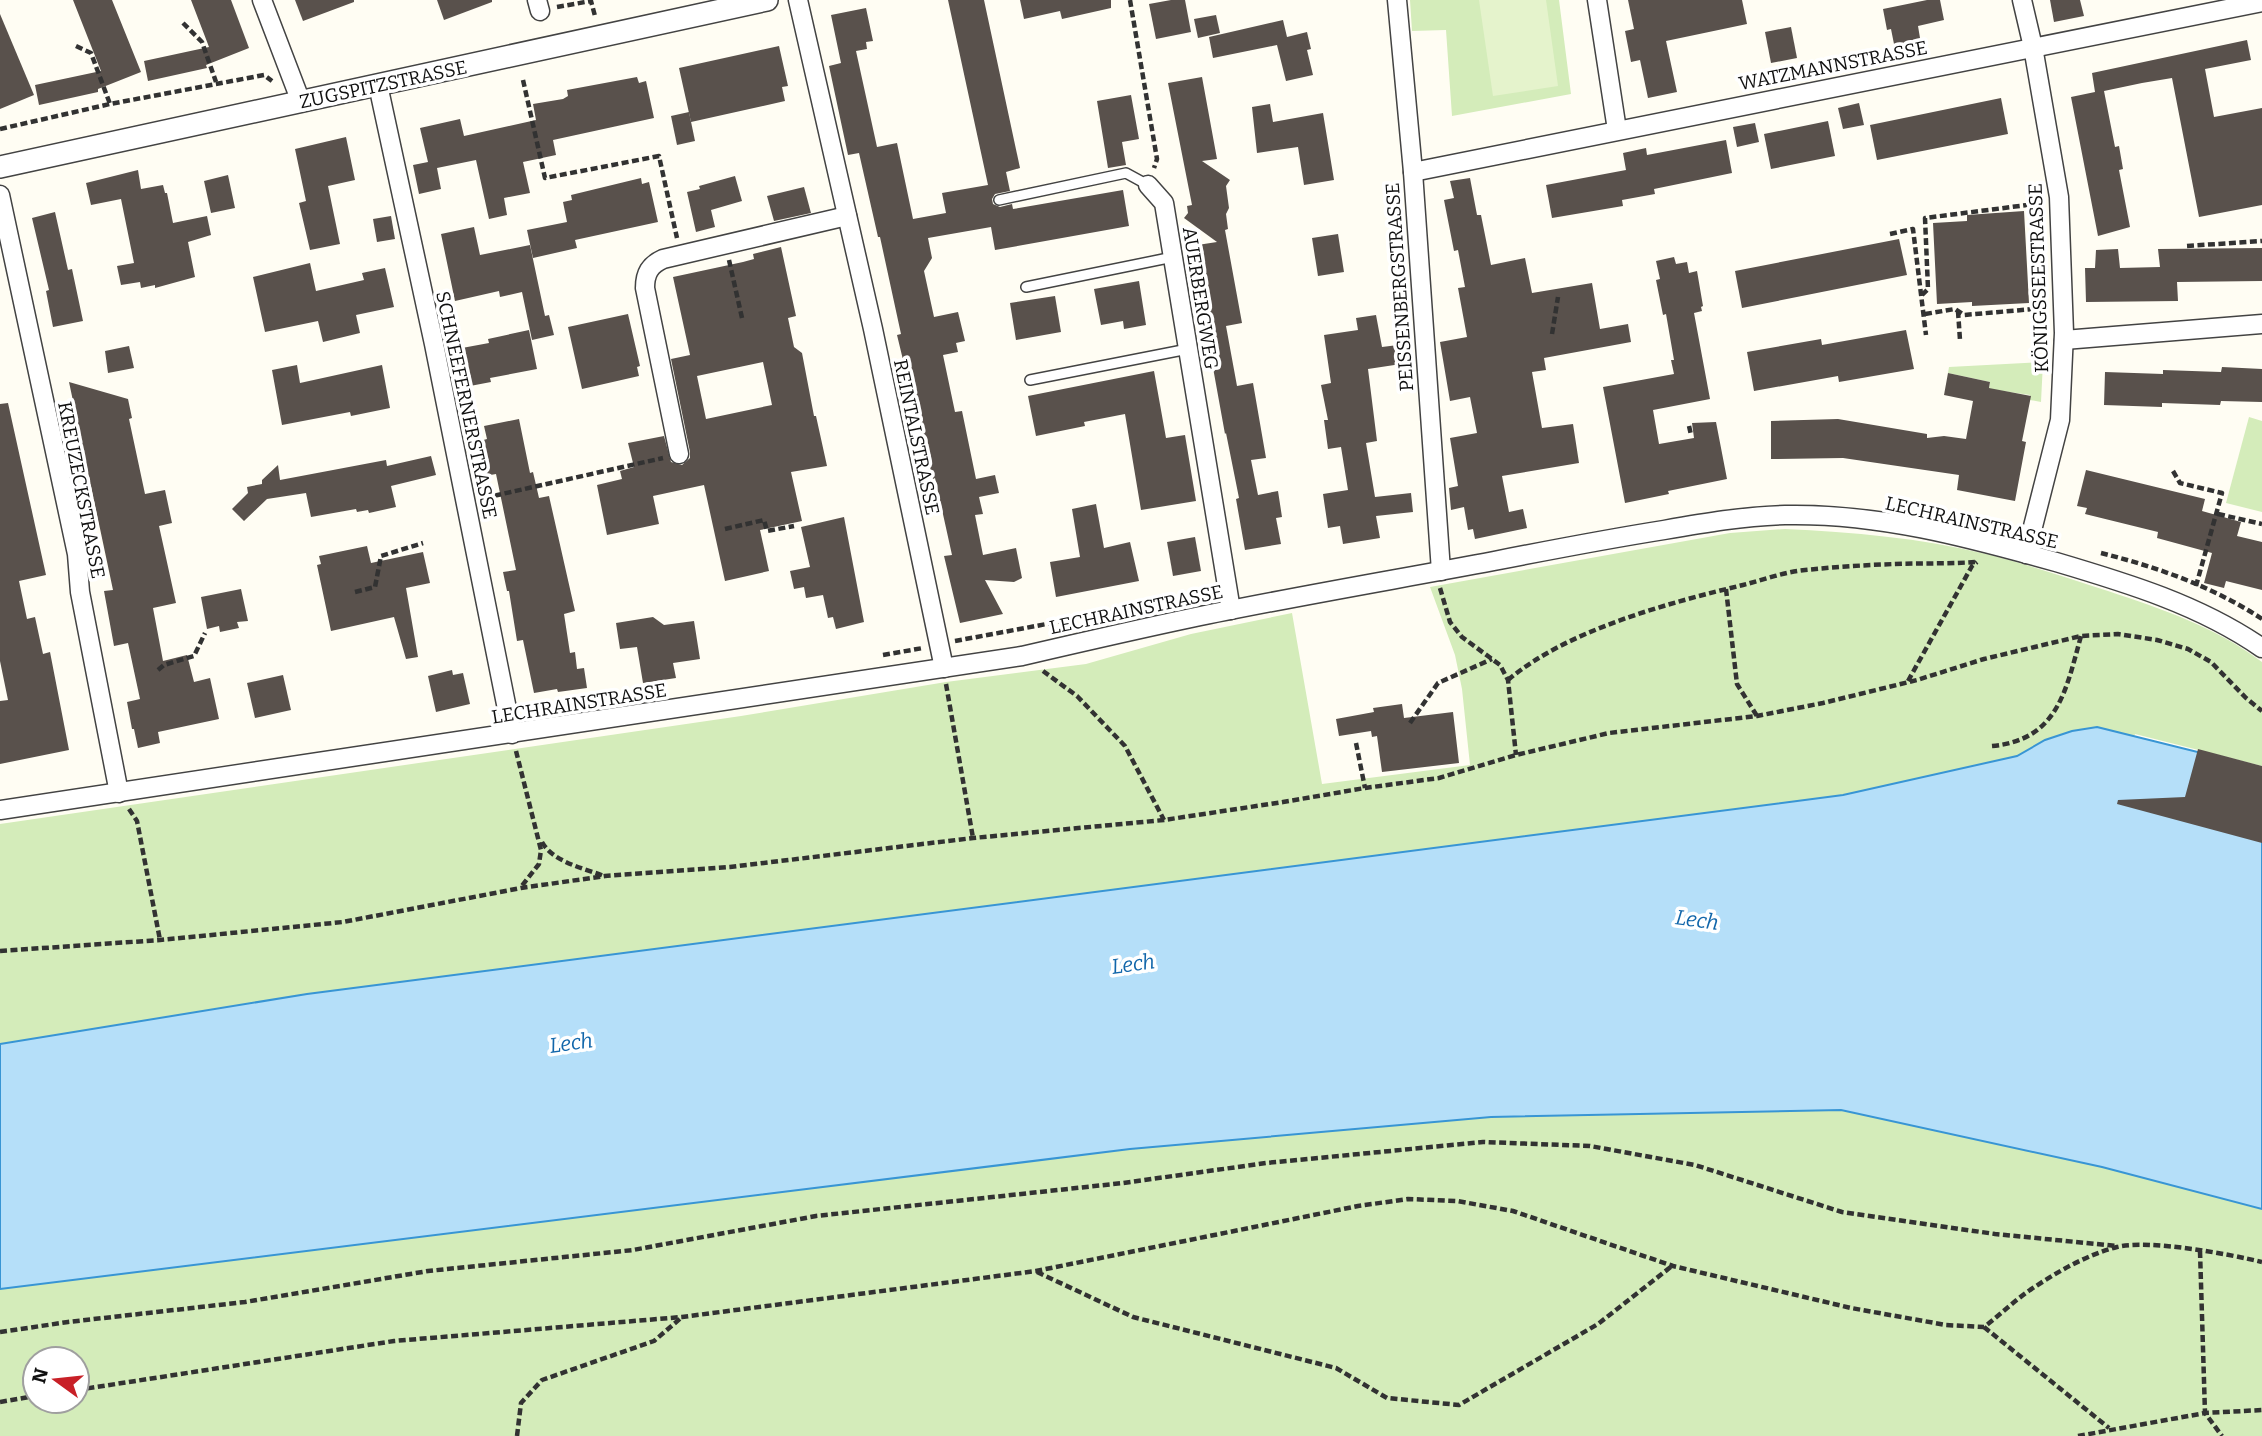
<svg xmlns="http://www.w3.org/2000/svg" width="2262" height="1436" font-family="Bitter,serif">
  <rect width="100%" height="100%" fill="#fffdf3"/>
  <g fill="#d4ecba" fill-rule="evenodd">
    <path d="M1410,0H1559L1571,94L1452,116L1446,30L1412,31Z"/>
    <path d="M2043,362L2041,402L2030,400V395L1989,389L1990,382L1948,373L1949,367Z"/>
    <path d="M2249,417L2262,421V512L2226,503Z"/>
    <path d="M1785,529C1853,532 1920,538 1986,554C2027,564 2068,578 2108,591C2162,609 2216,627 2262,662V766L2135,734L2134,737L2097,727L2072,731L2045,740L2017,756L1843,795L307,994L0,1044V824L741,716L946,682L1086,664L1191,634L1292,613L1322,784L1470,765L1462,689L1455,655L1430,587L1730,533Z"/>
    <path d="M1553,1085L1841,1110L2102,1167L2262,1209V1436H0V1285ZM35,1359H77V1401H35Z"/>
  </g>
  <path fill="#e5f3cc" d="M1479,0H1546L1558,86L1493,96Z"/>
  <path fill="#b5dff9" stroke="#3895d4" stroke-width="2" d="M2097,727L2262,768V1209L2102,1167L1841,1110L1491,1117L1130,1149L0,1289V1044L307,994L1843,795L2017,756L2045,740L2072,731Z"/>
  <g fill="#59514c" fill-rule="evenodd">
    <path d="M73,0H112L141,72L98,89V92L39,105L35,85L101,71Z"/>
    <path d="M191,0H231L249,48L206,65L207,68L148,81L144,61L209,47Z"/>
    <path d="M295,0H354V2L303,21Z"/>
    <path d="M437,0H492V2L444,20Z"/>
    <path d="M948,0H984L1020,168L1006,172L1010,191L995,194L992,199L993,204L1000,207L1012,204L1013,209L1123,190L1129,226L995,250L991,227L928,238L932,258L924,271L934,317L958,312L965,341L956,343L958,352L943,355L955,412L962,411L976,479L995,475L999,493L979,497L983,514L975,515L983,555L1016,548L1022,578L1014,582L985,580L1003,614L960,623L944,556L952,555L935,478L933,479L930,467L928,468L904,364L897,335L901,334L880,237H878L859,153L848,155L829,66L841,63L831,15L866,8L873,41L866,42L867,49L856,51L877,147L897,143L913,219L946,213L942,193L988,185Z"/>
    <path d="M1020,0H1111V8L1062,19L1060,11L1024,19Z"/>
    <path d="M1171,0H1185L1191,32L1156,39L1149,4Z"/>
    <path d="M1628,0H1742L1747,24L1666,41L1677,92L1648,98L1640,60L1631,62L1625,31L1634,29Z"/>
    <path d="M1927,0H1940L1944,20L1918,26L1921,44L1895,49L1891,29L1887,30L1883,9Z"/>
    <path d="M2050,0H2080L2084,16L2054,22Z"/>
    <path d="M0,14L34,95L0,109Z"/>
    <path d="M1216,15L1220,33L1198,38L1194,19Z"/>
    <path d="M1283,20L1287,37L1307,32L1311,49L1307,50L1313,75L1286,81L1277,45L1213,58L1209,37Z"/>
    <path d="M1791,27L1797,58L1771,63L1765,32Z"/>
    <path d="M2247,40L2251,60L2205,69L2214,117L2262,108V205L2199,217L2172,78L2142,83L2104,91L2115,147L2119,146L2123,169L2119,170L2130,227L2098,236L2071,97L2095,92L2092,73Z"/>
    <path d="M779,46L788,86L782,87L785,101L691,122L679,68Z"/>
    <path d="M637,77L639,83L646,81L654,118L553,140L556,155L523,162L530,193L504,198L507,215L489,219L476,160L437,168L441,189L419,194L413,165L428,162L420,128L460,119L464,136L536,120L533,104L563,99L568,96L567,90Z"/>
    <path d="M1202,77L1217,159L1202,161L1230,180L1226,186L1229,208L1226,214L1228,229L1225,230L1242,323L1226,326L1237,386L1253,383L1266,458L1251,460L1258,495L1278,491L1282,517L1276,518L1281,544L1245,550L1236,499L1239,498L1226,433L1225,434L1191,246L1217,242L1184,218L1188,213L1187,206L1192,205L1168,83Z"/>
    <path d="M1131,95L1139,139L1122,142L1126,165L1108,168L1097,101Z"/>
    <path d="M2001,98L2008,134L1877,160L1870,125Z"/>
    <path d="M1859,103L1864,125L1843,129L1838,108Z"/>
    <path d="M1270,104L1273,122L1323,113L1334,180L1304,185L1298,147L1257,153L1252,107Z"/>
    <path d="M689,112L695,141L677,145L671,116Z"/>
    <path d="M1828,121L1835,156L1771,169L1764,134Z"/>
    <path d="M1755,123L1759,142L1737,147L1733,127Z"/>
    <path d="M346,137L355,180L328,186L340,244L310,250L299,203L306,201L295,149Z"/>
    <path d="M1726,140L1732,173L1654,189L1655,194L1622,200L1623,206L1552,218L1546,185L1626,170L1623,153L1646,148L1647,155Z"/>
    <path d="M138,170L141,189L163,185L165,193H167L173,223L207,216L211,235L188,242L195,277L155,288V285L141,288L140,282L121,285L117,266L134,263L121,199L91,205L86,183Z"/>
    <path d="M228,175L235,208L211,213L204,181Z"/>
    <path d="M735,176L742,201L711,210L715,227L696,232L687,192L700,189L699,186Z"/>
    <path d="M641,178L642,184L649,182L658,222L575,240L577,248L533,258L527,230L567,222L563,202L572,200L571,195Z"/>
    <path d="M1470,178L1477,215H1481L1491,265L1525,258L1532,293L1592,283L1600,329L1628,324L1631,342L1544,358L1546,370L1532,372L1542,428L1573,424L1579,463L1502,476L1509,512L1523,509L1527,528L1475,539L1473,529L1468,530L1464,507L1451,510L1449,488L1458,486L1450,438L1477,433L1470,397L1450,401L1440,342L1467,337L1458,288L1465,287L1458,250L1454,251L1444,200L1454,198L1450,181Z"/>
    <path d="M804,187L811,213L774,221L767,196Z"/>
    <path d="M2024,211L2029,303L1972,306V302L1937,304L1933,223L1967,221V215Z"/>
    <path d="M55,212L68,270L72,269L83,321L53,327L46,291L49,290L32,218Z"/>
    <path d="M391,216L395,239L377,242L373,219Z"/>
    <path d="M474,227L480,255L530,245L545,316L549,315L554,335L532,340L522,292L500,297L499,291L455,301L441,234Z"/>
    <path d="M1338,234L1344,272L1318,276L1312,238Z"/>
    <path d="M1899,239L1907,275L1742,308L1735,271Z"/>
    <path d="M781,247L796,316L788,318L794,347L802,353L814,416H816L827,466L791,472L802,521L760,530L769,571L725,581L704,485L653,496L659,524L607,535L597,485L622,479L620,471L634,467L628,443L664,436L671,462L682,465L690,458V452L671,359L690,355L673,277L743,262L754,259L753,254ZM763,362L772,405L706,419L697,376Z"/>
    <path d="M2262,248V281L2177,282L2178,301L2086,302L2085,268H2095L2096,250L2118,249L2120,268L2160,267L2158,249Z"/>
    <path d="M1674,257L1676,264L1687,262L1689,273L1697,271L1703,306L1701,307L1702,311L1694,313L1710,399L1653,410L1659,444L1694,438L1692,423L1716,422L1727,479L1668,491L1669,494L1625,503L1603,387L1674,374L1671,360H1674L1666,314L1663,315L1656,280L1660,279L1656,261Z"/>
    <path d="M310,263L316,291L364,280L362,273L385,268L394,307L356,315L360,333L323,342L318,321L265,332L253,277Z"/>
    <path d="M1139,281L1146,325L1124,329L1123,321L1101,325L1094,289Z"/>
    <path d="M1055,296L1061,332L1016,340L1010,303Z"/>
    <path d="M628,314L640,366L637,367L639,376L582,389L568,327Z"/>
    <path d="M1376,315L1382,347L1398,345L1401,364L1368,369L1377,441L1366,443L1375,497L1411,493L1413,512L1376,516L1380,538L1343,544L1340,526L1328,528L1323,494L1348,490L1341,447L1328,449L1324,420H1328L1321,385L1331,383L1324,335L1358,330L1356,318Z"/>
    <path d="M529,330L537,369L490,378L491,382L470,386L462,348L489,343L488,339Z"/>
    <path d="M1906,330L1914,369L1839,382L1838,376L1754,391L1747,352L1821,339L1822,345Z"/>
    <path d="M129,346L134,368L108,373L105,351Z"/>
    <path d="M297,365L300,383L382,365L390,408L351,416L350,412L282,425L272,370Z"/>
    <path d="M2222,367L2262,369V402L2221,401L2220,405L2162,403V407L2104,405L2105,372L2163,374V370L2221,372Z"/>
    <path d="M1154,371L1166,438L1185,435L1196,501L1141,510L1125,414L1084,422L1085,426L1036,436L1028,396Z"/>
    <path d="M1948,373L1990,382L1989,388L2031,396L2022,441L2026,442L2015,501L1957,490L1959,475L1843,458L1771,459V421L1838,419L1927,434V438L1944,436L1966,439L1973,401L1944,395Z"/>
    <path d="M69,382L128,399L132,418L129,419L145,494L165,490L172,523L159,526L176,603L153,608L163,661L187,655L194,682L210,678L219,719L158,732L160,743L138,748L134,729H132L127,702L140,699L128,643L114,646L104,591L113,590Z"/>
    <path d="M8,403L46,575L19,581L27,619L35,617L43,654L50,652L69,750L0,764V701L8,700L0,661V404Z"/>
    <path d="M519,419L530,473L533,472L539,498L549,496L575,611L564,614L570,653L575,652L577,669L584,668L587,688L558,692L557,689L534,693L523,640L517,641L509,591H507L503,572L516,570L496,474L485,476L480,441L487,439L484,426Z"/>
    <path d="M431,456L436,475L391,486L396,507L369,513L368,510L357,512L356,509L311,517L306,493L267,499L244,521L232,509L248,493L247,487L262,484V480L278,465L280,480L386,460L387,466Z"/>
    <path d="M2086,470L2205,499L2202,511L2241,522L2237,536L2262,542V590L2226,581L2224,588L2204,583L2212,553L2157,538L2158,532L2085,514L2087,508L2077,506Z"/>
    <path d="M1096,504L1104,548L1130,542L1139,581L1056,597L1050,562L1080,557L1072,509Z"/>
    <path d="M844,517L864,622L836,629L833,617L828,618L823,595L806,598L804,587L794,589L790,571L810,567L801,527Z"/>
    <path d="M1195,537L1201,571L1173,576L1167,542Z"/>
    <path d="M367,546L371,563L423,552L430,583L406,588L418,657L406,659L394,617L331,631L317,565L321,564L319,556Z"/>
    <path d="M241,589L248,621L237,622L239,628L220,632L219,626L207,629L201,597Z"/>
    <path d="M653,617L664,625L694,621L700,659L673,663L676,678L643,683L637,647L620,649L616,623Z"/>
    <path d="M452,670L453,675L463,673L470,704L436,712L428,676Z"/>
    <path d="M283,675L291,710L255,718L247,683Z"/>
    <path d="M1402,704L1404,718L1453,712L1459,763L1382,772L1377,736L1372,737L1371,731L1339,736L1336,719L1374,712L1373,708Z"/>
    <path d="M2198,749L2262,766V843L2117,804L2118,800L2185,797Z"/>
  </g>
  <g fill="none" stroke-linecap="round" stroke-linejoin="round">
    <defs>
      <g id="service">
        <path d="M999,200L1126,173L1148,185"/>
        <path d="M1026,287L1173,257"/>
        <path d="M1030,380L1188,349"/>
      </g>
      <g id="minor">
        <path d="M262,0L301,102"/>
        <path d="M537,0L540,11"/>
        <path d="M798,0L873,329L944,668"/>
        <path d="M1397,0L1413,172L1441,571"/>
        <path d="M1597,0L1617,130"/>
        <path d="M2022,0L2033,47L2059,197L2064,333L2060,420L2026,554"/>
        <path d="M378,85L434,344L512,734"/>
        <path d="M1413,172L2262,2"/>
        <path d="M1148,185L1164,203L1231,610"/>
        <path d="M0,195L77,554L80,592L119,793"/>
        <path d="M2064,340L2262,324"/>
        <path d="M679,454L645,288C645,273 650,265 663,259L847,216"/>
        <path d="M0,810L1022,656C1078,643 1134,630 1191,618C1291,597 1393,580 1494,561C1550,550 1607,539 1664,530C1704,523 1744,516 1785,515C1878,513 1967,537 2056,562C2127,583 2200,605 2262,648"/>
      </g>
      <path id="tertiary" d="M0,167L767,0"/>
    </defs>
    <use href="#service" stroke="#434343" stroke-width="12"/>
    <use href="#minor" stroke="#434343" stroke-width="21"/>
    <use href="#tertiary" stroke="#434343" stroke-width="24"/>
    <g stroke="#323232" stroke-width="4.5" stroke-dasharray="7 3.5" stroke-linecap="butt">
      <path d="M1130,0L1157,159L1154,168"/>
      <path d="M557,7L591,1L595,16"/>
      <path d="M183,23L202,42L216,82"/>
      <path d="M76,46L91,53L110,104"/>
      <path d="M523,80L545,178L659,156L677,238"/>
      <path d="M0,129L110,104L264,75L272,81"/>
      <path d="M1890,234L1913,229L1926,335"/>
      <path d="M2187,246L2262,241"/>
      <path d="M729,260L742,318"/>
      <path d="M1922,295L1928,289L1925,218L2043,203"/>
      <path d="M1958,311L1960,340"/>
      <path d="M1925,314L1955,309L1964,315L2045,308"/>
      <path d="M1552,334L1558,297"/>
      <path d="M1689,426L1691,435"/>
      <path d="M2173,471L2180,483L2222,493L2196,586"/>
      <path d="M484,498L663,458"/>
      <path d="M2218,514L2262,524"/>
      <path d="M725,529L764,520L767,531L794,526"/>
      <path d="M2101,553C2157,567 2214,587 2262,619"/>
      <path d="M1440,588L1450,622L1462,637L1500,665L1508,680L1516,755"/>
      <path d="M1726,589L1737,684L1757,716"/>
      <path d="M355,592L375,587L381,556L423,543"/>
      <path d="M955,641L1133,608"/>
      <path d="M883,655L923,648"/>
      <path d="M158,670L164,665L194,656L205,633"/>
      <path d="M1043,671L1077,696L1125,746L1164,820"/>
      <path d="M1508,680C1567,630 1668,603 1743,585C1763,580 1784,572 1805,570C1835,567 1865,565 1895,564C1922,563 1948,564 1975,562"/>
      <path d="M1908,681L1972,566L1977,562"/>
      <path d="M946,684L973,838"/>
      <path d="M1410,723L1438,683L1492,659"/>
      <path d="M1356,743L1365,788"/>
      <path d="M1992,746C2058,740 2066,690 2081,636"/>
      <path d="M516,751L541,850L539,864L521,887"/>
      <path d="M129,809L137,821L160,940"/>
      <path d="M542,842C553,862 583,868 604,876"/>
      <path d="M0,951L160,940L343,922L521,888L605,876L730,867L973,838L1164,820L1283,802L1365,788L1439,778L1516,755L1609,733L1757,716L1823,703L1917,680L1984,659L2081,636L2118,634L2157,640L2188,649L2211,662L2246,698L2262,711"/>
      <path d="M2200,1251L2205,1413L2222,1436"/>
      <path d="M1037,1272L1133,1317L1336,1368L1387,1398L1459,1405L1598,1324L1672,1266"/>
      <path d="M1984,1327L2109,1428"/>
      <path d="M0,1332L68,1322L245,1302L428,1271L633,1250L816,1216L1123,1183L1266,1163L1483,1142L1590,1146L1695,1165L1842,1212L1995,1234L2117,1246"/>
      <path d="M77,1390L394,1341L682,1317L1036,1271L1358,1206L1408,1199L1457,1201L1513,1211L1673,1266L1851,1308L1946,1325L1984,1327C2000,1315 2014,1301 2030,1290C2057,1272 2086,1255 2117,1247C2148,1239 2229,1254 2262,1262"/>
      <path d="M0,1402L35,1396"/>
      <path d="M517,1436L521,1403L542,1380L654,1341L682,1317"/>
      <path d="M2078,1436L2205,1413L2262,1410"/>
    </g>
    <use href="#service" stroke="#fff" stroke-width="9"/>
    <use href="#minor" stroke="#fff" stroke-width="18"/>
    <use href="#tertiary" stroke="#fff" stroke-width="21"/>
  </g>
  <g text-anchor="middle" stroke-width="7" stroke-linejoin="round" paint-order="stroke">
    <g font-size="19" fill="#101010" stroke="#fff">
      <text transform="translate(1833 65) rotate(-11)" y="7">WATZMANNSTRASSE</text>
      <text transform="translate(383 84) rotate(-12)" y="7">ZUGSPITZSTRASSE</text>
      <text transform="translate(2038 278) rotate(-92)" y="7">KÖNIGSSEESTRASSE</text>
      <text transform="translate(1399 287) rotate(-94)" y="7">PEISSENBERGSTRASSE</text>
      <text transform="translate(1201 298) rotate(81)" y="7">AUERBERGWEG</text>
      <text transform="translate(467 405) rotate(78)" y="7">SCHNEEFERNERSTRASSE</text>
      <text transform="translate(917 437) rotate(78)" y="7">REINTALSTRASSE</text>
      <text transform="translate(82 490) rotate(79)" y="7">KREUZECKSTRASSE</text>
      <text transform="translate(1972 522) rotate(13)" y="7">LECHRAINSTRASSE</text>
      <text transform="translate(1136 609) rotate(-12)" y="7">LECHRAINSTRASSE</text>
      <text transform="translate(579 703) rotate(-9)" y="7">LECHRAINSTRASSE</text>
    </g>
    <g font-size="21" font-style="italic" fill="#16a" stroke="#fff">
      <text transform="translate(1697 920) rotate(8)" y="7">Lech</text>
      <text transform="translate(1133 964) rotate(-8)" y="7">Lech</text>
      <text transform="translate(571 1043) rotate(-8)" y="7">Lech</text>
    </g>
  </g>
  <g transform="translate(56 1380) rotate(285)"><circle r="33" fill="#ffffff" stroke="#9f9f9f" stroke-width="2"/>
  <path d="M0-5L12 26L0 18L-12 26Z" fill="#c82027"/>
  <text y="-10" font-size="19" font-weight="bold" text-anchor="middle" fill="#101010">N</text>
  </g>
</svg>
